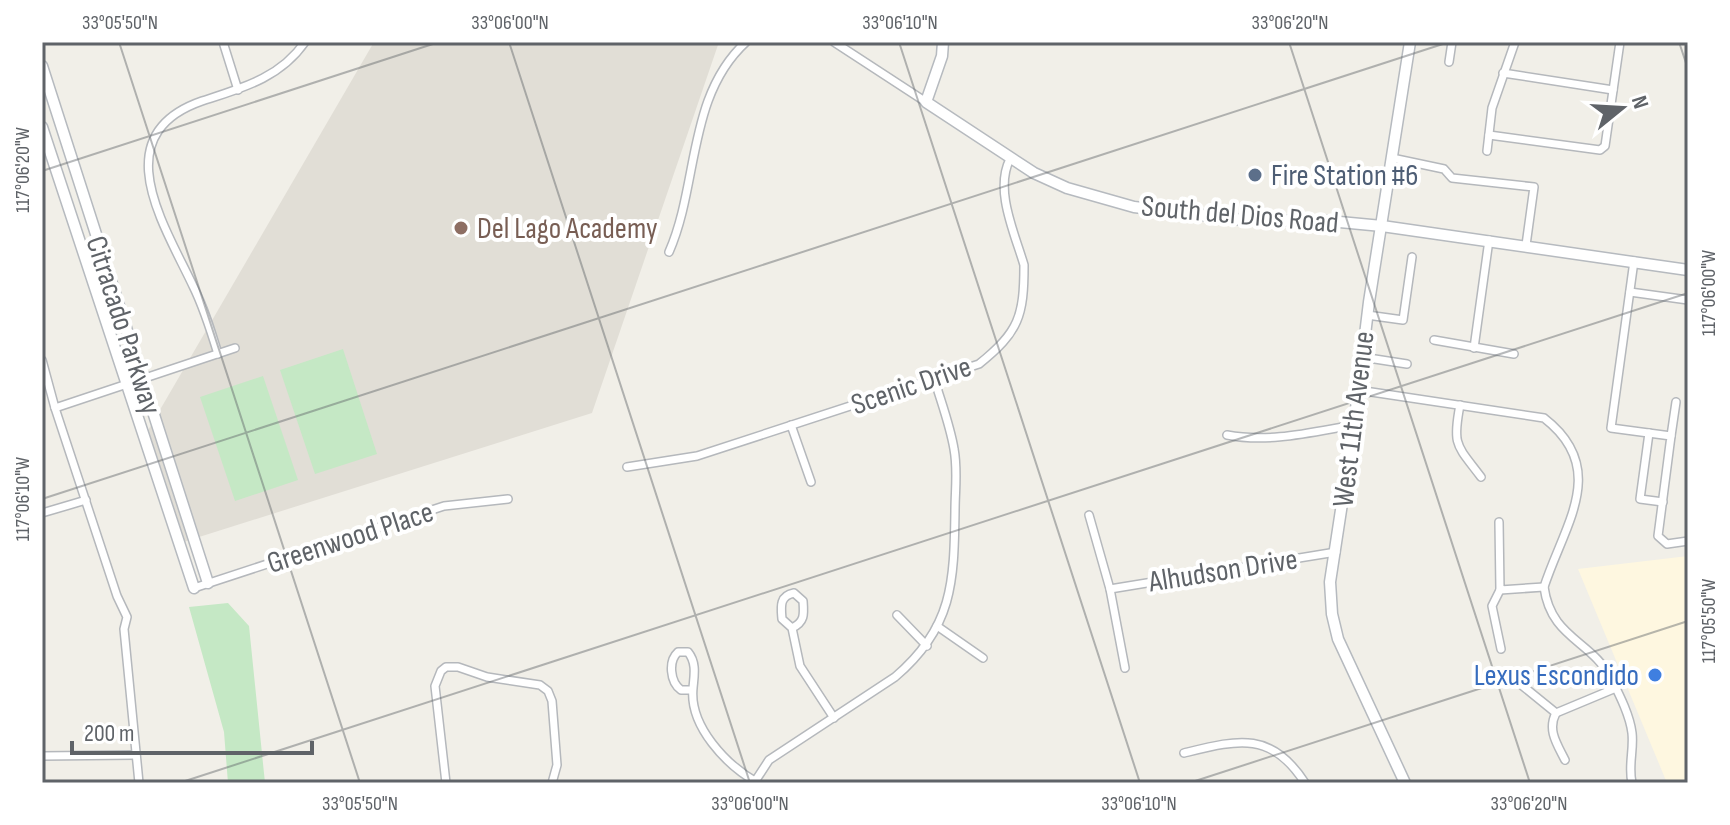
<svg xmlns="http://www.w3.org/2000/svg" width="1730" height="825" font-family="'Sofia Sans Condensed',sans-serif">
  <rect width="100%" height="100%" fill="#f1efe8"/>
  <path fill="#fef7e0" d="M1688,556V783H1667L1578,569Z"/>
  <path fill="#e1ded6" d="M374,42H719L592,413L177,544L143,439Z"/>
  <g fill="#c5e8c5">
    <path d="M343,349L377,454L315,474L280,370Z"/>
    <path d="M263,376L298,480L235,501L200,397Z"/>
    <path d="M228,603L249,626L265,783H228L224,732L189,607Z"/>
  </g>
  <g fill="none" stroke-linecap="round" stroke-linejoin="round">
    <defs>
      <g id="street">
        <path d="M223,42L238,90"/>
        <path d="M834,42L926,102"/>
        <path d="M1449,62L1452,42"/>
        <path d="M1503,73L1613,90"/>
        <path d="M1489,135L1600,150L1605,146L1620,42"/>
        <path d="M1487,151L1492,108L1515,42"/>
        <path d="M1392,158L1444,169L1452,178L1534,187L1526,245"/>
        <path d="M669,252C699,184 687,96 746,42"/>
        <path d="M1634,261L1611,428L1671,436L1658,536L1667,544L1688,541"/>
        <path d="M1630,292L1688,300"/>
        <path d="M1367,315L1403,320L1412,257"/>
        <path d="M1434,340L1514,354"/>
        <path d="M1474,348L1489,240"/>
        <path d="M218,354C211,331 204,308 193,286C165,226 104,135 202,101C242,88 280,78 305,42"/>
        <path d="M1362,357L1407,364"/>
        <path d="M42,360L55,408L117,596L127,617L124,629L139,783"/>
        <path d="M1358,390L1544,418C1610,469 1564,525 1544,587C1551,639 1592,640 1612,680C1620,696 1630,716 1632,733C1634,750 1628,766 1632,783"/>
        <path d="M1460,405C1452,446 1457,445 1481,477"/>
        <path d="M55,408L235,348"/>
        <path d="M791,425L811,482"/>
        <path d="M1649,433L1640,499L1663,502"/>
        <path d="M1227,435C1270,443 1312,432 1354,425"/>
        <path d="M1671,436L1676,402"/>
        <path d="M627,467L697,456L979,364C1019,332 1024,316 1024,265C1015,234 994,190 1010,159"/>
        <path d="M42,513L86,500"/>
        <path d="M1089,515L1110,589L1125,668"/>
        <path d="M1499,522L1500,590L1544,587"/>
        <path d="M194,588L444,506L508,499"/>
        <path d="M1110,589L1336,552"/>
        <path d="M1500,590L1492,606L1501,649"/>
        <path d="M897,615L927,646"/>
        <path d="M937,626L983,658"/>
        <path d="M792,628C805,622 804,614 803,601L794,593C779,596 781,607 782,619L792,628L800,666L834,718"/>
        <path d="M1519,683L1556,713L1616,688"/>
        <path d="M692,690H681C670,682 668,661 678,652H688C697,663 694,676 693,688C689,726 726,765 758,783"/>
        <path d="M1556,713C1547,730 1557,744 1565,760"/>
        <path d="M1184,753C1237,740 1271,730 1305,783"/>
        <path d="M42,756L136,755"/>
        <path d="M446,783L435,686L441,671L446,667H458L487,677L540,685L548,691L552,701L557,765L552,783"/>
        <path d="M754,783L769,760L895,677C953,628 954,582 955,511C955,490 958,470 954,449C950,425 941,402 934,378"/>
      </g>
      <g id="secondary">
        <path d="M943,42L942,56L926,102L1034,173L1067,188L1134,207L1243,220L1329,221L1382,226L1688,270"/>
        <path d="M42,66L208,583"/>
        <path d="M42,127L194,588"/>
        <path d="M1405,783L1338,639L1332,614L1330,582L1354,425L1369,302L1410,42"/>
      </g>
    </defs>
    <use href="#street" stroke="#b5b8bc" stroke-width="10"/>
    <use href="#secondary" stroke="#b6babf" stroke-width="13"/>
    <use href="#street" stroke="#fff" stroke-width="7"/>
    <use href="#secondary" stroke="#fff" stroke-width="10"/>
  </g>
  <path fill="none" stroke="#5f6368" stroke-width="2" stroke-opacity="0.45" d="M119,42L360,783M509,42L750,783M899,42L1140,783M1289,42L1530,783M1679,42L1688,69M42,171L439,42M42,499L1449,42M179,783L1688,293M1189,783L1688,621"/>
  <circle fill="#5c6f8a" stroke="#fff" stroke-width="3" cx="1255" cy="175" r="8"/>
  <circle fill="#8d6e63" stroke="#fff" stroke-width="3" cx="461" cy="228" r="8"/>
  <circle fill="#3f7fe0" stroke="#fff" stroke-width="3" cx="1655" cy="675" r="8"/>
  <g text-anchor="middle" stroke-width="8" stroke-linejoin="round" paint-order="stroke">
    <g font-size="30" fill="#4e5e75" stroke="#fff" text-anchor="start">
      <text x="1271" y="185">Fire Station #6</text>
    </g>
    <g font-size="30" fill="#5f6368" stroke="#fff">
      <text transform="translate(1240 214) rotate(5)" y="10">South del Dios Road</text>
      <text transform="translate(124 325) rotate(72)" y="10">Citracado Parkway</text>
      <text transform="translate(911 385) rotate(-19)" y="10">Scenic Drive</text>
      <text transform="translate(1353 419) rotate(-83)" y="10">West 11th Avenue</text>
      <text transform="translate(350 537) rotate(-18)" y="10">Greenwood Place</text>
      <text transform="translate(1223 570) rotate(-9)" y="10">Alhudson Drive</text>
    </g>
    <g font-size="30" fill="#785e54" stroke="#fff" text-anchor="start">
      <text x="477" y="238">Del Lago Academy</text>
    </g>
    <g font-size="30" fill="#366cbe" stroke="#fff" text-anchor="end">
      <text x="1639" y="685">Lexus Escondido</text>
    </g>
  </g>
  <rect width="1730" height="825" fill="none" stroke="#ffffff" stroke-width="88"/>
  <g transform="translate(1622 108) rotate(72)" stroke="#ffffff" stroke-width="6" paint-order="stroke">
  <path d="M0-6L14 30L0 20L-14 30Z" fill="#5f6368"/>
  <text y="-12" font-size="22" font-weight="bold" text-anchor="middle" fill="#5f6368">N</text>
  </g>
  <path d="M72 741v12h240v-12" fill="none" stroke="#5f6368" stroke-width="4"/>
  <text x="84" y="741" font-size="24" fill="#5f6368" stroke="#ffffff" stroke-width="6" paint-order="stroke">200 m</text>
  <rect x="44" y="44" width="1642" height="737" fill="none" stroke="#5f6368" stroke-width="3"/>
  <g font-size="20" text-anchor="middle" fill="#5f6368">
    <text x="120" y="29">33°05'50"N</text>
    <text x="510" y="29">33°06'00"N</text>
    <text x="900" y="29">33°06'10"N</text>
    <text x="1290" y="29">33°06'20"N</text>
    <text transform="translate(22 170) rotate(-90)" y="7">117°06'20"W</text>
    <text transform="translate(1708 293) rotate(-90)" y="7">117°06'00"W</text>
    <text transform="translate(22 499) rotate(-90)" y="7">117°06'10"W</text>
    <text transform="translate(1708 621) rotate(-90)" y="7">117°05'50"W</text>
    <text x="360" y="810">33°05'50"N</text>
    <text x="750" y="810">33°06'00"N</text>
    <text x="1139" y="810">33°06'10"N</text>
    <text x="1529" y="810">33°06'20"N</text>
  </g>
</svg>
